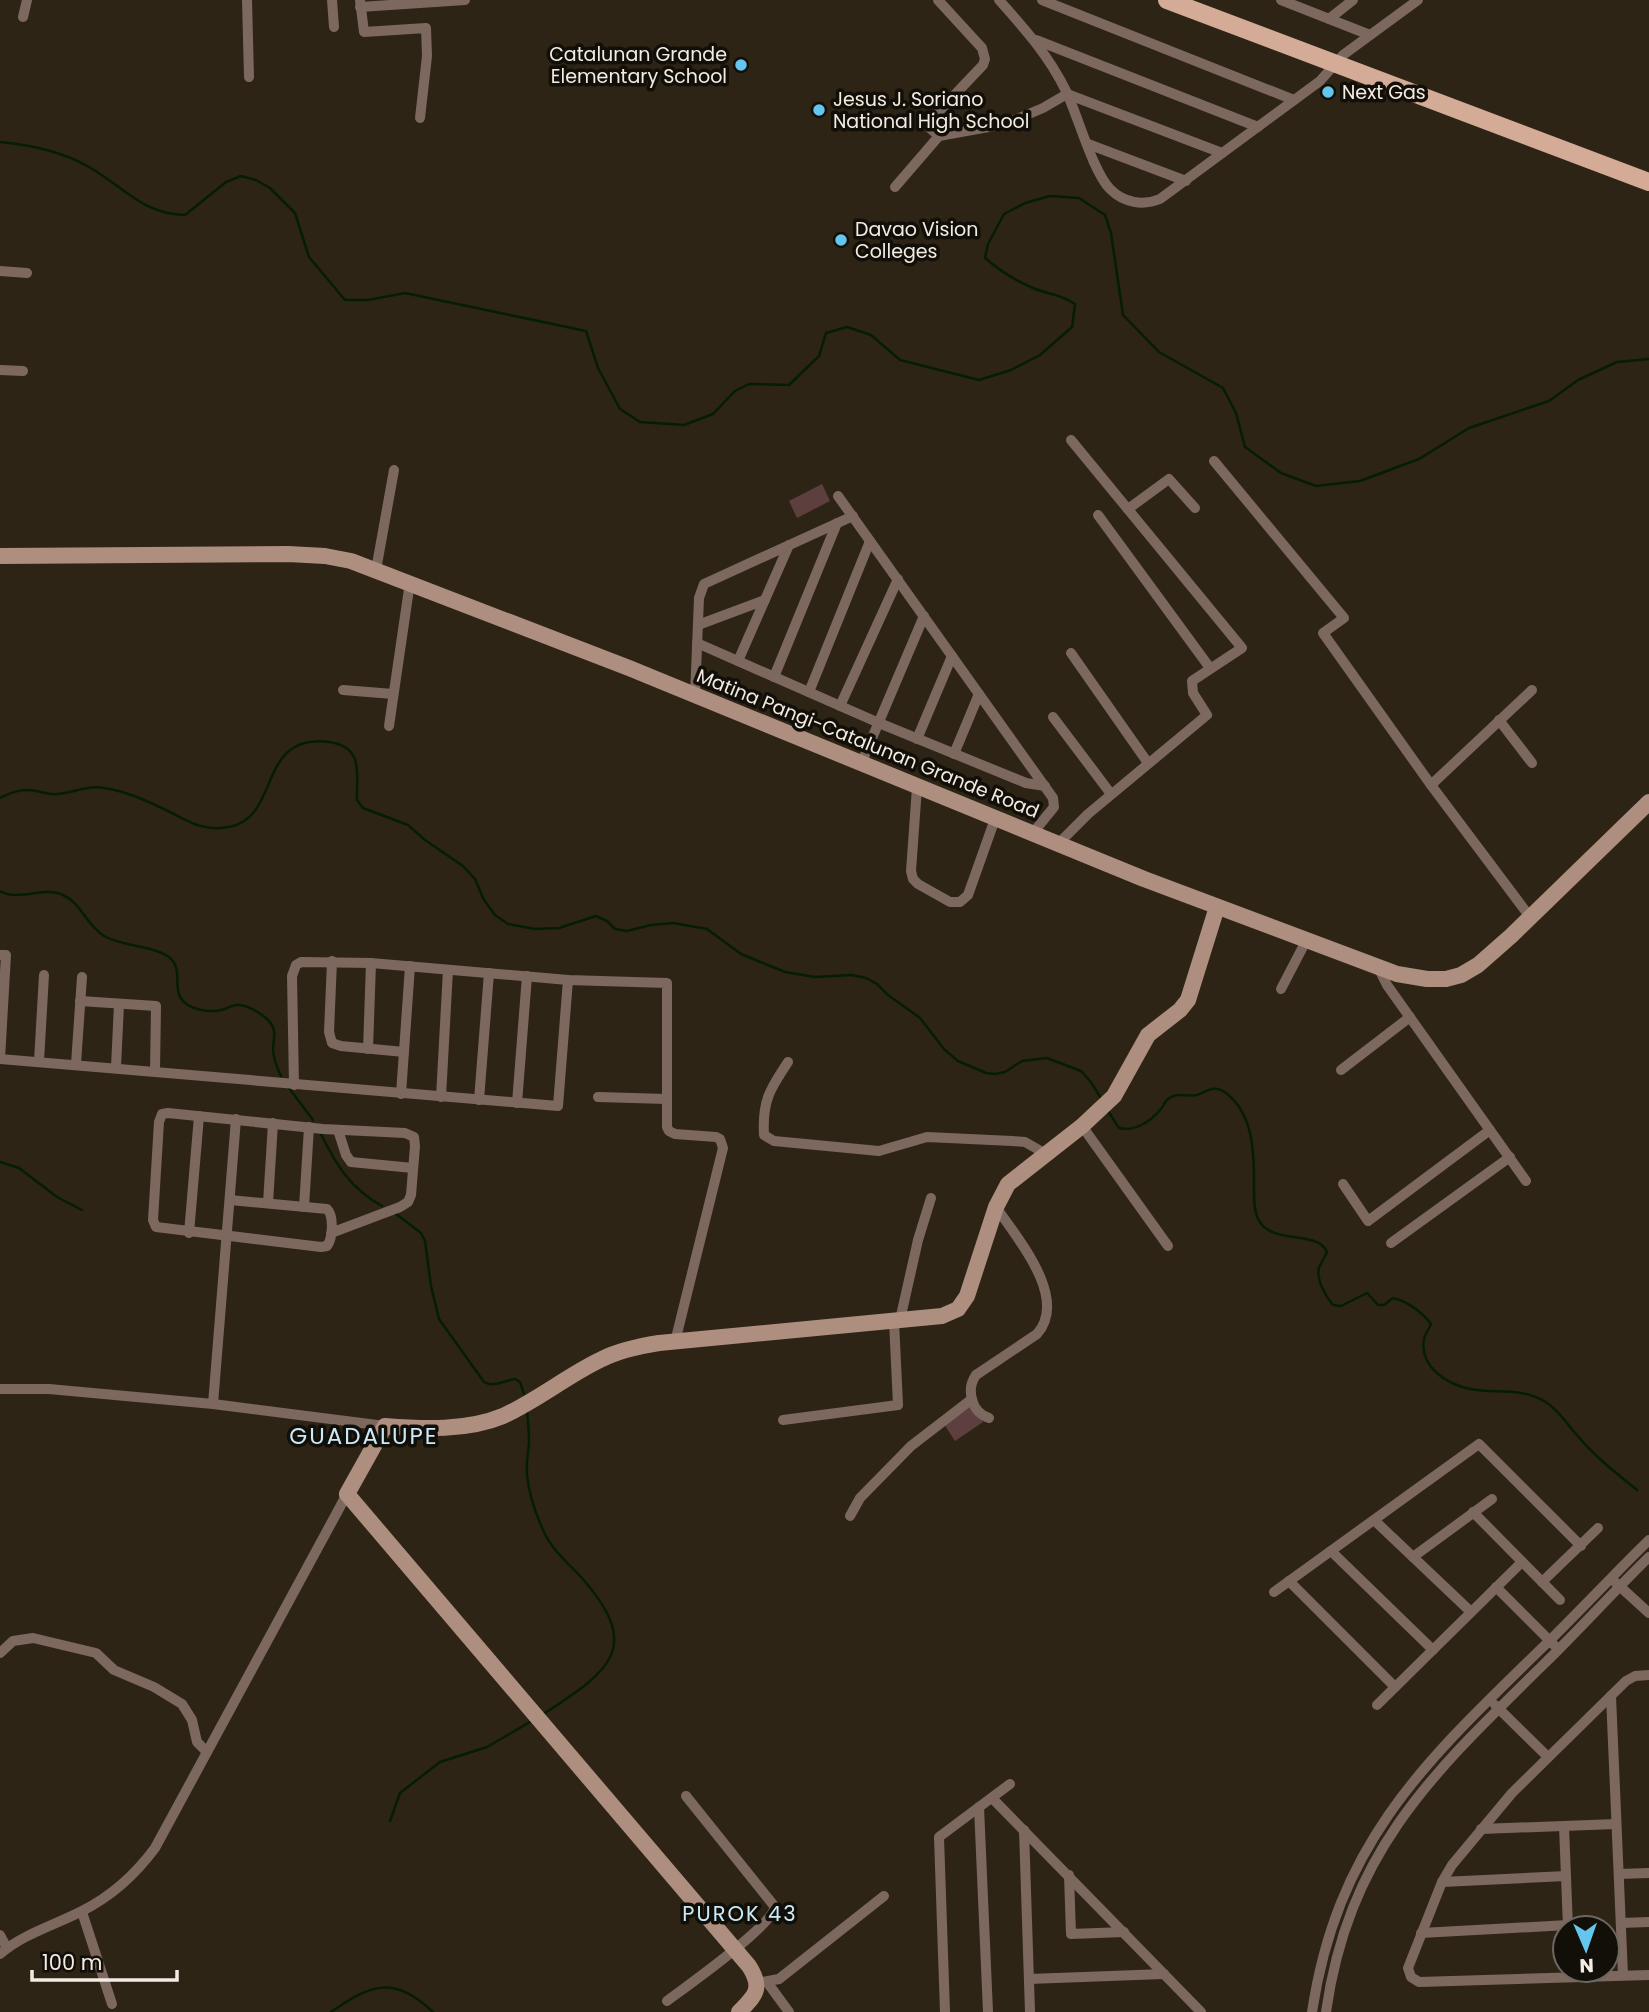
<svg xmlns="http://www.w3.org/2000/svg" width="1649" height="2012" font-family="Poppins,sans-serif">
  <rect width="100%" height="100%" fill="#2d2416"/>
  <g fill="#5e3f40">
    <path d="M822,484L830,501L797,518L789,501Z"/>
    <path d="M971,1405L983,1422L955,1441L944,1424Z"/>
  </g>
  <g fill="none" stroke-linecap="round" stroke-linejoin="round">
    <g stroke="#051e00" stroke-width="2.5">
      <path d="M0,142C31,145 62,151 89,167C124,187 142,214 185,215L226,182L241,176L256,180L270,188L295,213L309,257L345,300H368L405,293L586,331L598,368L620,409L640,422L684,425L713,414L735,391L749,384L789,385L819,356L826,333L847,327L871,335L900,360L979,380L1011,370L1040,355L1072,327L1075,304C1059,293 1049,295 1033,288C1016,281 999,270 985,258L988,244L1004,214L1025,203L1050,196L1079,198L1105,215L1111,233L1123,315L1159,352L1223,388L1236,413L1245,447L1281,473L1316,486L1360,481L1419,459L1469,428L1549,401L1578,380L1617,362L1649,359"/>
      <path d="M0,798C12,792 23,788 36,791C43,792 49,795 57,794C73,793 87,785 104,788C125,791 145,800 164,809C187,820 201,832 229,827C282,817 256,733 329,742C365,747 356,775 357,800L363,808L408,825L425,840L463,866L475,879L484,900L495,915L508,924L535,929L559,928L596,916L607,921L615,929L627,931L651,925L673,923L707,929L741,954L785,972L815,977L852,975L866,978L877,984L888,995L920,1018L944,1049L958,1061L986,1073L995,1074L1005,1072L1022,1061L1047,1058L1081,1071L1091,1082L1100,1097"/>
      <path d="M0,891C19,902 43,886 63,895C81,903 87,926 104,936C123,947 157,946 170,958C184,970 171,990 184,1002C194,1011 213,1013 225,1009C230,1007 235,1004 240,1005C249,1006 262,1014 268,1020C278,1030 273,1039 273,1050C274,1060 277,1068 281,1076"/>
      <path d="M289,1088L313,1120"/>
      <path d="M1108,1111L1119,1128C1135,1132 1151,1121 1161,1109C1163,1107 1164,1103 1167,1100C1176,1091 1187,1097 1197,1095C1202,1093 1207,1090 1212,1089C1217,1088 1222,1090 1226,1093C1253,1114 1254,1151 1254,1182C1254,1194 1253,1208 1258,1219C1271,1246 1317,1229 1327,1252C1325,1257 1321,1262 1319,1268C1316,1280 1326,1297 1333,1305L1341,1306L1367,1293L1378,1305H1384L1393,1298C1407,1301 1422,1312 1431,1324C1429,1329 1425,1334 1424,1339C1419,1366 1446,1384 1470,1389C1496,1394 1520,1387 1544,1401C1558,1409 1566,1423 1577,1435C1594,1456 1616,1473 1637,1490"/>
      <path d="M321,1134C336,1165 351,1189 382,1206"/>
      <path d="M0,1162L19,1168L57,1197L82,1210"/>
      <path d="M396,1214L421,1233L425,1241L431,1286L439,1319L484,1382C494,1388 505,1380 515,1379L520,1382L524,1394"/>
      <path d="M527,1411C528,1421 529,1432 529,1443C528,1454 526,1464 527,1475C529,1494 536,1515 544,1532C552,1550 568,1563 581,1577C643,1647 611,1670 545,1713"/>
      <path d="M390,1821L400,1793L440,1762L487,1747L530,1722"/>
      <path d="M331,2012C372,1984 393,1975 433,2012"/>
    </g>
    <g stroke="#7c685e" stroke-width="10">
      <path d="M247,0L249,77"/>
      <path d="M332,0L334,27"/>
      <path d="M360,0L364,32L426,28L427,56L420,118"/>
      <path d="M938,0L982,48L985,59L983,65L926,125L939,136"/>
      <path d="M999,0C1025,29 1049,56 1066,91C1078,116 1093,172 1110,189C1124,203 1143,206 1160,199L1320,81L1343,55L1418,0"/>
      <path d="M1042,0L1294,100"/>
      <path d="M1281,0L1370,35"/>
      <path d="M360,7L465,0"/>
      <path d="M23,17L27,0"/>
      <path d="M1329,19L1353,0"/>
      <path d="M1036,40L1258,127"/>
      <path d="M1088,144L1186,181"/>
      <path d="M895,187L939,136L1005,124L1043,108L1067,94L1222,153"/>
      <path d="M0,271L27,273"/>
      <path d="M0,370L23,371"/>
      <path d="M1214,461L1344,618L1323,633L1431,785L1530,917"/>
      <path d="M838,496L1053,798L1054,807L1032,834"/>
      <path d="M1128,509L1169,479L1195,508"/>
      <path d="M1098,515L1210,668"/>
      <path d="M376,570L394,470"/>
      <path d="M698,625L765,600"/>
      <path d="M697,643L879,723L1026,783L1045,786"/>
      <path d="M1071,653L1148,763"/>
      <path d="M738,661L789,545"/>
      <path d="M774,677L837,523"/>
      <path d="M343,690L393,694"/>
      <path d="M809,692L870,541"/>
      <path d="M695,696L699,598L704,584L853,516"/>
      <path d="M840,706L898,579"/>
      <path d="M1053,717L1111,794"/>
      <path d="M1499,720L1532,763"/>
      <path d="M389,726L410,582"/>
      <path d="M917,739L952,656"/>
      <path d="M954,754L979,694"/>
      <path d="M861,764L924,616"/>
      <path d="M1431,785L1532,690"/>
      <path d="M917,787L911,871L913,879L918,884L950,902H960L968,895L995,819"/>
      <path d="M1058,844L1088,814L1207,715L1193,693L1192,681L1242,648L1071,440"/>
      <path d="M0,955H6L0,1059L558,1106L568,980"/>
      <path d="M332,961L329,1032L332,1043L341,1046L404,1052"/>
      <path d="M1378,967L1387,985L1526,1181"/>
      <path d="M1281,989L1306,941"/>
      <path d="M80,1001L156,1006L155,1071"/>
      <path d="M368,1049L371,963"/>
      <path d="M39,1061L44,975"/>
      <path d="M788,1062C770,1089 762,1101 764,1135L774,1141L879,1151L927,1137L1012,1141L1025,1142L1046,1154"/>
      <path d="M76,1064L82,977"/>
      <path d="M116,1067L119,1004"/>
      <path d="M1341,1070L1410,1017"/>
      <path d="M294,1085L292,976L296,965L301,962L371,963L568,980L667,983V1127L669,1131L675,1134L716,1137L720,1139L723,1148L675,1342"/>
      <path d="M401,1094L410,966"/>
      <path d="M441,1097L448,970"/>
      <path d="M598,1097L667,1099"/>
      <path d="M479,1100L489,973"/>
      <path d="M517,1103L527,976"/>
      <path d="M1082,1126L1168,1246"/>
      <path d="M338,1130L346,1155L351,1162L413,1168"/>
      <path d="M1343,1184L1368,1221L1490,1130"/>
      <path d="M230,1200L327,1209C334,1216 333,1238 327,1246L321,1247L156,1227L153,1220L159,1122L162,1114L168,1113L323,1129L405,1133L414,1137L415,1146L411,1195L408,1202L400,1207L331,1233"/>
      <path d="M268,1203L273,1123"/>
      <path d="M304,1207L309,1127"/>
      <path d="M189,1233L199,1116"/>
      <path d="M1391,1243L1510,1157"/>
      <path d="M900,1320L918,1240L931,1198"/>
      <path d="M0,1389H49L213,1404L385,1426"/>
      <path d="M213,1404L236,1119"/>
      <path d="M989,1418C971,1412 966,1389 976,1375L1037,1334C1069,1298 1017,1238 996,1207"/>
      <path d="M783,1420L898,1405L894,1321"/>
      <path d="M1473,1512L1560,1600"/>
      <path d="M850,1516L860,1498L911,1446L972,1399"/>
      <path d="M1374,1520L1471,1612"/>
      <path d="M1331,1551L1433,1650"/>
      <path d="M1413,1557L1492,1499"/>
      <path d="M1289,1581L1395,1687"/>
      <path d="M1542,1582L1598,1528"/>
      <path d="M1615,1582L1649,1613"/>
      <path d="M1496,1587L1554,1645"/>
      <path d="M1274,1592L1479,1444L1581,1546"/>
      <path d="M0,1653L13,1641L33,1638L96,1653L114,1670L154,1687L182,1704L192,1720L197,1742L207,1752"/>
      <path d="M1649,1675L1635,1676L1626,1681L1512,1793L1452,1865L1442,1882L1408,1968L1411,1977L1419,1982L1649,1975"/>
      <path d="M1611,1696L1623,1975"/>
      <path d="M1377,1705L1522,1562"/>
      <path d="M1495,1705L1548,1757"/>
      <path d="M992,1798L1201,2012"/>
      <path d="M979,1807L988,2012"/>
      <path d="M1564,1826L1568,1928"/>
      <path d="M1481,1829L1616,1824"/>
      <path d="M1024,1830L1030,2012"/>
      <path d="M1619,1874L1649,1873"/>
      <path d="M1069,1875L1071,1934L1124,1932"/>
      <path d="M1442,1882L1566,1876"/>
      <path d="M82,1912L112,2004"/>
      <path d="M1621,1923L1649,1922"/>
      <path d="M1421,1933L1568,1925"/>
      <path d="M0,1935L7,1948"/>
      <path d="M0,1954C23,1934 55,1925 82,1911C112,1896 135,1875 155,1848L347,1494"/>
      <path d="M1029,1979L1164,1974"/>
      <path d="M767,1982L789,2012"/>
      <path d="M757,1983L779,1979L884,1896"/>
      <path d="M667,2001C687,1986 771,1927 775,1907L686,1796"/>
      <path d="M945,2012L939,1837L1010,1784"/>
      <path d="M1312,2012C1338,1840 1427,1760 1545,1645C1580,1611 1614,1574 1649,1540"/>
      <path d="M1326,2012C1349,1850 1434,1772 1544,1664C1580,1629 1613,1592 1649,1557"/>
    </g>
    <g stroke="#ae8e7e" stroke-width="16">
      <path d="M0,556L288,554L325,556L351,561L629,668L1144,879L1397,974L1427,979H1446L1461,975L1478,965L1511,936L1649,802"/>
      <path d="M739,2012C756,1995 763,1988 749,1966L347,1494L385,1426C423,1429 467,1431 503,1416C538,1400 568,1375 602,1359C620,1350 640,1346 659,1343L942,1316L958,1309L967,1296L996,1207L1008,1184L1082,1126L1114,1096L1148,1035L1180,1010L1188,1000L1217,907"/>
    </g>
    <path stroke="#d4ab96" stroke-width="18" d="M1167,0L1649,182"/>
  </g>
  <g fill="#64c5ee" stroke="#120e08" stroke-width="2.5">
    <circle cx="741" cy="65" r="7"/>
    <circle cx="1328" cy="92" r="7"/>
    <circle cx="819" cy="110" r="7"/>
    <circle cx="841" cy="240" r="7"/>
  </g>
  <g text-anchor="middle" stroke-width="7" stroke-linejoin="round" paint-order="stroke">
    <g font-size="19" fill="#f2ece3" stroke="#120e08" text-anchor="start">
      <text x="727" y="61" text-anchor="end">Catalunan Grande<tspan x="727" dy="22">Elementary School</tspan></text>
      <text x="1342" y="99">Next Gas</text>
      <text x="833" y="106">Jesus J. Soriano<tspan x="833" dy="22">National High School</tspan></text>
      <text x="855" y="236">Davao Vision<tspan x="855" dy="22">Colleges</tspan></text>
    </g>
    <g font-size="19" fill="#f2ece3" stroke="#120e08">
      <text transform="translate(868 743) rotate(22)" y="7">Matina Pangi-Catalunan Grande Road</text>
    </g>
    <g font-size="21" letter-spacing="2" fill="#caeafa" stroke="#120e08">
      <text x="740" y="1921">PUROK 43</text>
    </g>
    <g font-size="23" letter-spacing="2" fill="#caeafa" stroke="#120e08">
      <text x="364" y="1444">GUADALUPE</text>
    </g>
  </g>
  <g transform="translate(1586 1949) rotate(178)"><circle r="33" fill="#120e08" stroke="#6c6760" stroke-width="2"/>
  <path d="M0-5L12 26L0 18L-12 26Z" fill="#64c5ee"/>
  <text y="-10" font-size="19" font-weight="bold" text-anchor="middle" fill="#f2ece3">N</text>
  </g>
  <path d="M32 1970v10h145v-10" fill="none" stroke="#f2ece3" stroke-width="3.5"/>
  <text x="42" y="1970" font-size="21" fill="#f2ece3" stroke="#120e08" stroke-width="5" paint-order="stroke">100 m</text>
</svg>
